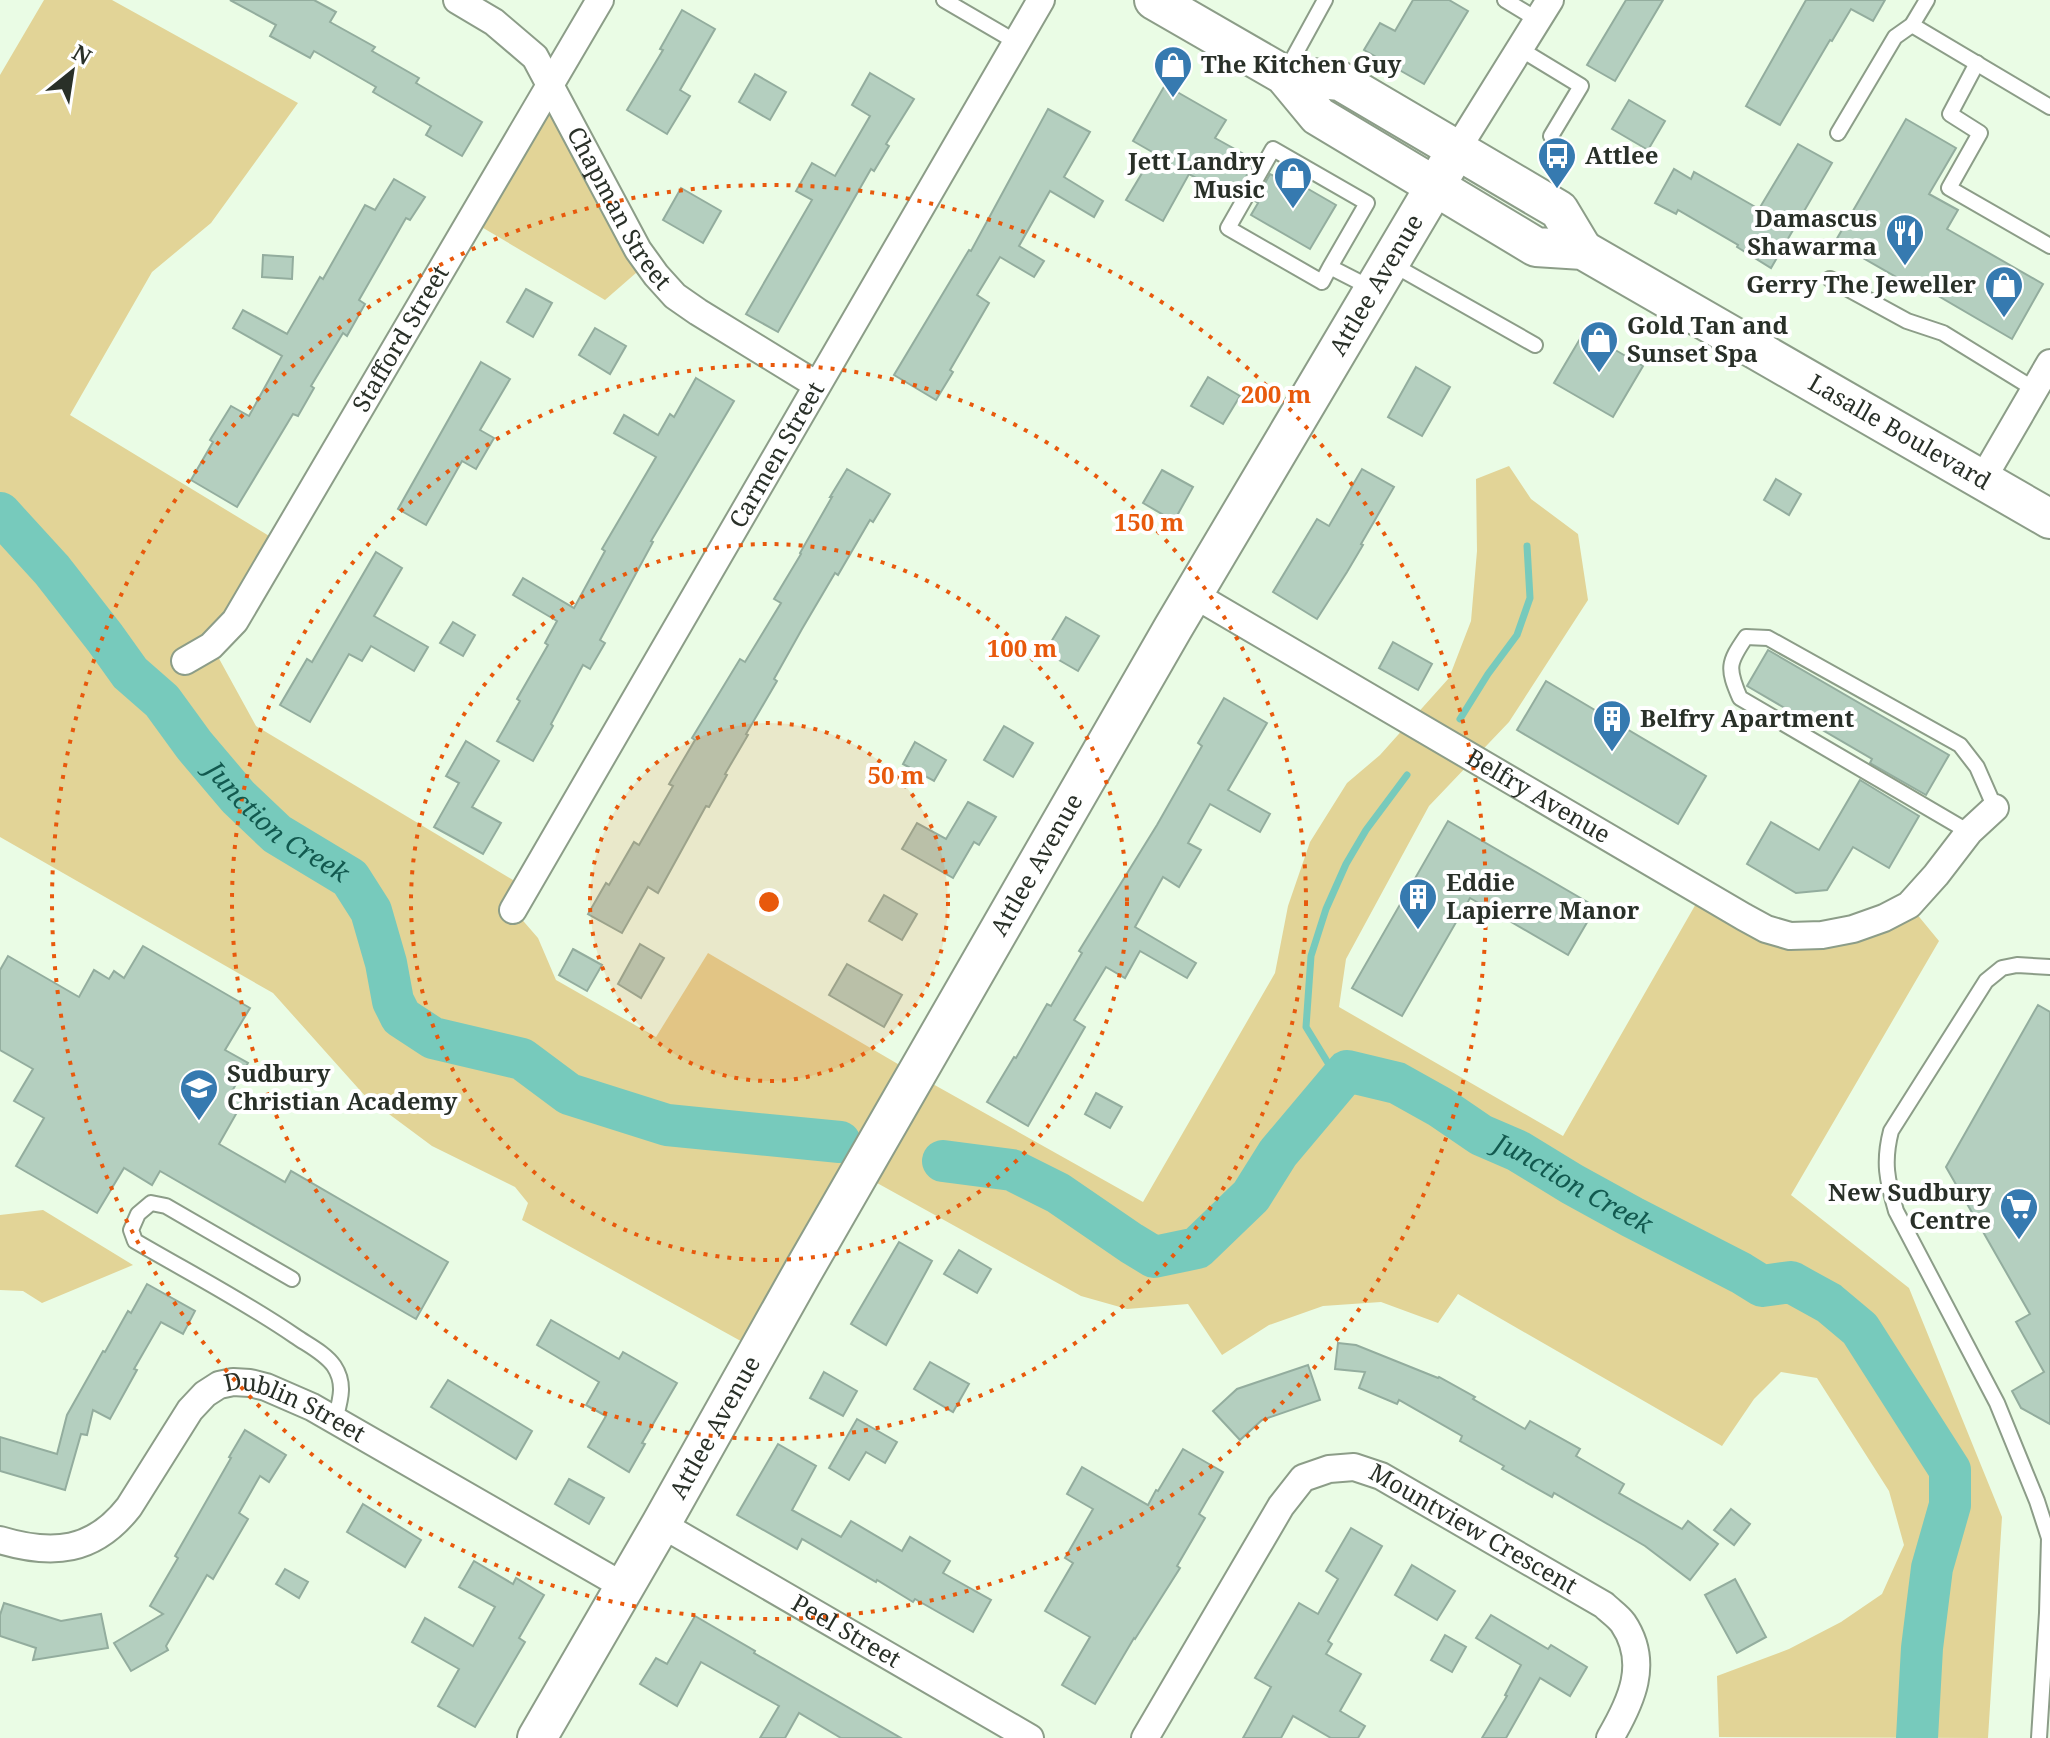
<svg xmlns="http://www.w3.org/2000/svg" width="2050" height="1738" font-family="'Noto Serif',serif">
  <rect width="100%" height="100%" fill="#eafce5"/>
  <g fill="#e2d497">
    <path d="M44,0H112L298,103L211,223L152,272L70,415L279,542L211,644L256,726L523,886L512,908L538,938L556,980L656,1037L708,953L915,1074L1143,1202L1275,973L1288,906L1310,842L1347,783L1380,755L1449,678L1471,621L1477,551L1476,479L1509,466L1531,499L1578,534L1588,600L1509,722L1429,806L1346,959L1339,1007L1563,1136L1701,895L1790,939L1911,907L1939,941L1791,1195L1909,1288L2002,1517L1988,1738L1719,1737L1717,1676L1789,1649L1841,1622L1882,1594L1904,1545L1889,1491L1817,1378L1781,1372L1754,1399L1722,1446L1458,1294L1438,1323L1381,1302L1323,1306L1269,1325L1222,1355L1188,1304L1127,1309L1081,1296L859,1173L757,1350L522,1220L528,1203L515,1187L432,1146L366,1097L273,993L0,837V75Z"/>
    <path d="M550,90L644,266L605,300L473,222Z"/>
    <path d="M43,1210L133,1265L42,1303L23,1291L0,1290V1215Z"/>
  </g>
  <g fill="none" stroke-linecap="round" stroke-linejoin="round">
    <g stroke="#77cabc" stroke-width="7">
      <path d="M1460,719L1488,674L1517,635L1530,598L1527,546"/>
      <path d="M1339,1081L1306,1027L1311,956L1326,909L1346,864L1366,830L1407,775"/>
    </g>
    <g stroke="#77cabc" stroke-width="42">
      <path id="s1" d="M0,513L52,570L105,638L130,673L162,701L194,745L238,797L277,834L350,878L371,911L386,963L393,1001L401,1017L433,1038L522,1059L569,1094L667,1125L840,1142"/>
      <path id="s2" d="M943,1161L1012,1170L1058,1193L1131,1243L1154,1257L1197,1248L1251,1196L1278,1153L1347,1071L1397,1083L1440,1107L1481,1135L1518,1151L1572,1184L1632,1217L1741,1273L1762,1286L1791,1282L1829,1303L1860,1329L1950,1470V1505L1932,1568L1922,1648L1917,1738"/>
    </g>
  </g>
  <g fill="#b4cfbf" stroke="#93ad9e" stroke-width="2">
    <path d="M230,0H314L336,12L330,22L375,47L372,51L419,78L416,83L482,122L462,156L426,135L431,126L373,92L376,87L314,51L310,58L270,36L276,25Z"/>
    <path d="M1413,0H1449L1468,11L1424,84L1364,50L1380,23L1395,31Z"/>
    <path d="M1626,0H1663L1615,81L1587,65Z"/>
    <path d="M1806,0H1885L1873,21L1851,9L1832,41L1830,40L1780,125L1746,106Z"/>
    <path d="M682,10L715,29L680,90L690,96L667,134L627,110L663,50L660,49Z"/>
    <path d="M870,73L914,99L886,144L889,146L874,171L871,169L778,332L746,314L812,200L796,191L812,163L835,176L870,116L852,105Z"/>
    <path d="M755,74L786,92L770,120L739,102Z"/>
    <path d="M1165,85L1226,120L1215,138L1242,153L1240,156L1253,164L1238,191L1224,183L1220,191L1189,174L1163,221L1126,200L1154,153L1133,141Z"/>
    <path d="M1629,100L1665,121L1648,150L1612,129Z"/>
    <path d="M1048,109L1090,132L1064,177L1103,201L1094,217L1050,191L1019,246L1044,261L1034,277L1000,257L977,295L989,303L950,370L953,372L936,400L894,375L969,250L971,251Z"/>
    <path d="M1906,119L1956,148L1929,194L1958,210L1947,229L2043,284L2012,339L1921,286L1919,290L1835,242Z"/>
    <path d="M1798,144L1832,163L1771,268L1737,247L1738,245L1678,210L1676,214L1655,203L1674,169L1691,179L1694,172L1759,209Z"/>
    <path d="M1277,171L1336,205L1310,249L1251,215L1258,203L1255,201L1270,174L1274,176Z"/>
    <path d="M394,179L425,197L410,220L406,218L359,300L365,304L347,336L343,333L311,386L314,388L298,416L293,414L237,507L191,480L213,442L210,440L231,406L249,416L282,356L233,328L243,310L287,334L320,277L323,279L365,205L375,210Z"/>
    <path d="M681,188L721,211L703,243L663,220Z"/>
    <path d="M263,255L293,257L292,279L262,277Z"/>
    <path d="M526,289L552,303L533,337L507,322Z"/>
    <path d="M595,328L626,346L610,374L579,355Z"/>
    <path d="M1584,332L1643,366L1613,417L1554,383Z"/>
    <path d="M481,362L510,379L480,430L494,438L476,469L462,461L426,525L398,509Z"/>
    <path d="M1416,367L1450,387L1422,436L1388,417Z"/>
    <path d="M1208,377L1240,396L1223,424L1191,406Z"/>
    <path d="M696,378L734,401L651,541L653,542L600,640L605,643L590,669L583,665L551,724L553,726L533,761L497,741L520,701L517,699L548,645L545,643L557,621L513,595L523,578L574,608L605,551L602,549L656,457L614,433L624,415L658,435L670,414L674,417Z"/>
    <path d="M847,469L890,494L873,522L870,520L838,575L835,573L802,629L774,679L777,681L746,734L748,735L725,774L727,775L709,807L706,806L658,893L648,887L622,933L588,914L606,883L609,885L634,842L639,845L673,786L669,784L695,740L692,738L740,659L745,662L781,603L774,599L801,554L800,553L832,497H830Z"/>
    <path d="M1362,469L1394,487L1361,544L1363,545L1347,572L1317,619L1273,592L1317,519L1329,526Z"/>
    <path d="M1162,470L1193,487L1174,521L1143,503Z"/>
    <path d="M1776,479L1801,494L1789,515L1764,500Z"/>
    <path d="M376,552L402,568L374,616L428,647L414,671L371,646L362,661L349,654L310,722L280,705L307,659L312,662Z"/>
    <path d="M1066,617L1099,636L1078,671L1045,652Z"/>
    <path d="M453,622L475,635L463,656L440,643Z"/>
    <path d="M1393,642L1432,664L1418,690L1379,668Z"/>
    <path d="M1768,650L1949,755L1926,795L1870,763L1872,759L1747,686Z"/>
    <path d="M1546,681L1706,776L1678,824L1517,730Z"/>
    <path d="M1224,698L1267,723L1228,790L1270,814L1260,832L1210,804L1188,843L1201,850L1179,887L1163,877L1135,927L1196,963L1187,978L1140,951L1125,978L1106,967L1074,1020L1085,1027L1028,1126L987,1102L1014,1057L1016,1058L1047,1004L1051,1006L1082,953L1079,951L1157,825L1202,746L1198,743Z"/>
    <path d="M1004,726L1033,743L1013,777L984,760Z"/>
    <path d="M466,741L499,761L472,807L501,823L483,854L434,827L459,783L446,776Z"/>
    <path d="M915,742L946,760L934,781L903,764Z"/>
    <path d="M1860,780L1919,816L1889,868L1853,847L1827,890L1796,893L1747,864L1771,822L1819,850Z"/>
    <path d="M968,802L996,817L979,845L974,842L953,878L902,849L917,823L946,839Z"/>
    <path d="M1448,821L1596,907L1568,955L1470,898L1402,1016L1352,988Z"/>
    <path d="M884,895L917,914L902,940L869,921Z"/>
    <path d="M640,944L664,958L641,998L618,984Z"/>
    <path d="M143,946L250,1008L225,1050L248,1063L231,1093L244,1100L219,1144L285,1182L291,1171L448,1262L416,1319L160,1171L152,1185L124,1168L97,1213L16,1166L44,1118L14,1101L33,1069L0,1050V970L8,956L79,997L94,970L109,979L114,971L124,978Z"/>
    <path d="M573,949L602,965L587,991L559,975Z"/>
    <path d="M847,964L902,995L884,1027L829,995Z"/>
    <path d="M2038,1005L2050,1012V1424L2021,1408L2012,1391L2044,1372L2016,1322L2030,1314L1946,1167Z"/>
    <path d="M1096,1093L1122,1107L1110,1128L1085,1114Z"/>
    <path d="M899,1242L932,1261L886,1345L851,1324Z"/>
    <path d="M959,1250L991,1269L977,1293L944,1274Z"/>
    <path d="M147,1284L195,1311L183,1334L161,1322L134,1369L137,1370L110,1419L93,1410L87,1435L81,1434L65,1490L0,1471V1437L57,1454L67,1415L103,1351L105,1352L128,1311L131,1313Z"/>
    <path d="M551,1320L619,1359L623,1352L677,1383L642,1443L645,1444L629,1472L588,1447L606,1416L586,1405L599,1382L537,1345Z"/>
    <path d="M1338,1343L1356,1345L1438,1378L1439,1377L1475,1397L1473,1399L1525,1429L1530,1421L1580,1449L1576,1456L1624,1484L1619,1493L1682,1529L1688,1521L1718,1544L1690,1580L1645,1546L1611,1526L1554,1493L1552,1497L1502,1469L1504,1466L1460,1441L1462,1436L1399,1400L1397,1404L1359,1388L1365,1372L1335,1369Z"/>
    <path d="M930,1362L969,1384L953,1412L914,1389Z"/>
    <path d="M1308,1365L1320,1400L1262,1420L1240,1440L1213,1411L1237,1389Z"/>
    <path d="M824,1372L857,1391L843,1416L810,1398Z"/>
    <path d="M448,1380L532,1431L516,1459L431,1407Z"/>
    <path d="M857,1419L897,1442L885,1463L866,1452L849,1480L829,1468Z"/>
    <path d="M245,1430L286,1455L269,1482L260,1476L239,1513L248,1519L213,1579L207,1575L166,1646L168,1650L131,1671L114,1643L163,1614L150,1606L178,1558L175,1556L231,1458L229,1457Z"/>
    <path d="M778,1444L816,1466L792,1510L841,1537L851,1521L902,1551L910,1537L950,1561L943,1573L991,1600L973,1632L915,1599L913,1602L877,1580L876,1582L802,1539L797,1549L737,1515Z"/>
    <path d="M1183,1449L1223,1472L1199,1514L1205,1518L1177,1566L1180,1568L1135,1639L1134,1638L1095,1704L1062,1685L1090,1637L1045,1611L1073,1563L1065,1558L1093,1509L1067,1494L1082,1467L1148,1505L1156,1490L1158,1491Z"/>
    <path d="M569,1479L604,1498L589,1524L555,1504Z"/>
    <path d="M363,1504L421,1540L405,1567L347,1532Z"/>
    <path d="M1731,1509L1750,1524L1734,1545L1714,1530Z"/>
    <path d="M1351,1528L1382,1546L1328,1641L1332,1644L1326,1654L1361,1674L1340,1711L1365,1726L1358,1738H1331L1293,1716L1281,1738H1243L1271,1687L1255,1678L1299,1603L1318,1614L1338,1579L1326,1571Z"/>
    <path d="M474,1561L513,1584L516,1578L544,1595L519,1638L525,1642L475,1727L438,1706L459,1669L412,1642L425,1618L473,1646L495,1607L459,1587Z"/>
    <path d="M1412,1565L1455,1591L1437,1620L1395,1595Z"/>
    <path d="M285,1569L308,1582L299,1598L276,1584Z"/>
    <path d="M1735,1579L1766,1637L1737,1653L1705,1595Z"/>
    <path d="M4,1603L61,1621L101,1614L108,1648L33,1660L36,1648L0,1636V1615Z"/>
    <path d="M1491,1615L1548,1649L1551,1645L1587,1667L1570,1696L1540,1678L1506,1738H1482L1507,1696L1505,1695L1521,1665L1476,1638Z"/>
    <path d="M695,1616L755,1651L754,1653L901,1738H841L799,1713L785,1738H760L779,1706L701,1662L677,1706L640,1684L656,1658L667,1664Z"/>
    <path d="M1445,1635L1466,1647L1452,1672L1431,1660Z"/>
  </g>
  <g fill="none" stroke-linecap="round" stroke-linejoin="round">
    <defs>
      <g id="lane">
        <path d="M944,0L1016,42"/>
        <path d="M1505,0L1538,20"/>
        <path d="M1912,25L2050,107"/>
        <path d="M1520,49L1581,86L1551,136"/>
        <path d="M1977,63L1950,114L1980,133L1949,188L2050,246"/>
        <path d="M1286,71L1325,0"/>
        <path d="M1838,133L1895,37L1912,25L1927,0"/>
        <path d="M1390,263L1535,345"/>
        <path d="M1330,267L1322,282L1228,228L1273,149L1367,203L1330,267L1373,289"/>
        <path d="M1830,279L1907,321L1943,333L2034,389"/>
        <path d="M1969,832L1740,698C1727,668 1728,663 1746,637L1768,638L1960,745L1977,767L1995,808"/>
        <path d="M292,1279L166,1206L151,1203L138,1214L131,1230L135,1241C188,1272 244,1301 295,1336C308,1345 325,1353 334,1366C346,1384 340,1401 335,1420"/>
        <path d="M2039,1738L2047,1613L2049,1538L2037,1501L1997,1403L1896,1211C1887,1180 1883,1162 1891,1131L1986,981L2002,968L2017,965L2050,967"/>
      </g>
      <g id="street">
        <path id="s3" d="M457,0L494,22L535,57L638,250L656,275L675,296L698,312L817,385"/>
        <path d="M1456,151L1550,0"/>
        <path d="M1982,480L2050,363"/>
        <path id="s4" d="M1193,594L1744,917L1766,929L1790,936L1822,935L1853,929L1884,918L1909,905L1936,875L1969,832L1995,808"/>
        <path id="s5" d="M185,661L211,646L235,621L600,0"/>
        <path id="s6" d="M513,910L1041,0"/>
        <path id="s7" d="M661,1524L1030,1738"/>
        <path id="s8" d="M0,1540C53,1556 94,1552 129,1507L190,1410L205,1394L219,1385L233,1382L250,1383L266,1387L312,1407L625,1587"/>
        <path id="s9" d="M1145,1738L1281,1506L1303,1478L1329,1469L1354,1467L1381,1476L1604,1605C1610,1611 1618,1616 1623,1623C1650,1663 1631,1702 1610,1738"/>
      </g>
      <g id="secondary">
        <path id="s10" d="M1154,0L1284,75L1318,116L1536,247L1583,250L2050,519"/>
        <path d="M1284,75L1340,81L1559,210L1583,250"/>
        <path id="s11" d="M537,1738L661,1524L802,1273L1173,628L1456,151"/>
      </g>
    </defs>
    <use href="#lane" stroke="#8c9d88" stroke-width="18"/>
    <use href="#street" stroke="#8c9d88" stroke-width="30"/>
    <use href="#secondary" stroke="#8c9d88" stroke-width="42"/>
    <use href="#lane" stroke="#fff" stroke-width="14"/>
    <use href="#street" stroke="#fff" stroke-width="26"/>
    <use href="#secondary" stroke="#fff" stroke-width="38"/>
  </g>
  <circle cx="769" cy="902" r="179" fill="#e8590c" fill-opacity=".12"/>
  <g fill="none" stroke="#e8590c" stroke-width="4" stroke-dasharray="4 8">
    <circle cx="769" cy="902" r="179"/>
    <circle cx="769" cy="902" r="358"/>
    <circle cx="769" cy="902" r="537"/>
    <circle cx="769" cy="902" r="717"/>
  </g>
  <defs>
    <symbol id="shop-pin" viewBox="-11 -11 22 30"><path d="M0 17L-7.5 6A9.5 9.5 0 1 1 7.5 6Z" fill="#367ab0" stroke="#fff"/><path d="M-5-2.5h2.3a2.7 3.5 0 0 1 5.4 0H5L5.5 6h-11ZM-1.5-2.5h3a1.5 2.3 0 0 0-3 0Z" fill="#fff"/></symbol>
    <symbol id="bus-pin" viewBox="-11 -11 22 30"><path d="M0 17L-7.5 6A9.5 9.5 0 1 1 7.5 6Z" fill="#367ab0" stroke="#fff"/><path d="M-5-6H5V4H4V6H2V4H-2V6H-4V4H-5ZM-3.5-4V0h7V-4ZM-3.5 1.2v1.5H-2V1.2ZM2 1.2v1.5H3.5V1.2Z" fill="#fff"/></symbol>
    <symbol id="restaurant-pin" viewBox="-11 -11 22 30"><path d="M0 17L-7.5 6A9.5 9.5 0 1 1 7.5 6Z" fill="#367ab0" stroke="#fff"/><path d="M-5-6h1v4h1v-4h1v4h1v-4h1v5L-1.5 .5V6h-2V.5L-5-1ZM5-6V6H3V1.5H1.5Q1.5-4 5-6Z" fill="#fff"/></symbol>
    <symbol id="building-pin" viewBox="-11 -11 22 30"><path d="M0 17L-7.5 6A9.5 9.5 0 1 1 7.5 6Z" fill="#367ab0" stroke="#fff"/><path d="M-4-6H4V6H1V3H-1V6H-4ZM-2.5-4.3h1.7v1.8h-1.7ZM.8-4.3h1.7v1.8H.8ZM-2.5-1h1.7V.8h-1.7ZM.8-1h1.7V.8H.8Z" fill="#fff"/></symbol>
    <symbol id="school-pin" viewBox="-11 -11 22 30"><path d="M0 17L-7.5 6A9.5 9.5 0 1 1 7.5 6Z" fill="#367ab0" stroke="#fff"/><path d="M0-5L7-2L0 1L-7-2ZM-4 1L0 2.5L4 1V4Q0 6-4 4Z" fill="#fff"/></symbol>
    <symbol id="supermarket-pin" viewBox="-11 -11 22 30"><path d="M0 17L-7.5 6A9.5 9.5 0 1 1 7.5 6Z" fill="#367ab0" stroke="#fff"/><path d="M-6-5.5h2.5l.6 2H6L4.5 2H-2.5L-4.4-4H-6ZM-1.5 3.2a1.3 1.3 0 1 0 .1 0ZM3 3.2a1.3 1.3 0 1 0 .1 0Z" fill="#fff"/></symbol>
  </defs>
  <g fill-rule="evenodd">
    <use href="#shop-pin" x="1151" y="43" width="44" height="60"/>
    <use href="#bus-pin" x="1535" y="134" width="44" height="60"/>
    <use href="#shop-pin" x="1271" y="154" width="44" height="60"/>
    <use href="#restaurant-pin" x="1883" y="211" width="44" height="60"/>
    <use href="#shop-pin" x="1982" y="263" width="44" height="60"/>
    <use href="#shop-pin" x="1577" y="318" width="44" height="60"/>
    <use href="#building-pin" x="1590" y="697" width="44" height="60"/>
    <use href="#building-pin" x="1396" y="875" width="44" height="60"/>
    <use href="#school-pin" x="177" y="1066" width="44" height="60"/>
    <use href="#supermarket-pin" x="1997" y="1185" width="44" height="60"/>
  </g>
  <g text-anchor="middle" stroke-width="8" stroke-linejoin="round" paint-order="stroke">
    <g font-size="24" font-weight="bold" fill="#293028" stroke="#fff" text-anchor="start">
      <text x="1201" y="73">The Kitchen Guy</text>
      <text x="1585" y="164">Attlee</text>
      <text x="1265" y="170" text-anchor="end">Jett Landry<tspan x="1265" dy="28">Music</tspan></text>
      <text x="1877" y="227" text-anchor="end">Damascus<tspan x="1877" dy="28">Shawarma</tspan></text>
      <text x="1976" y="293" text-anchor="end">Gerry The Jeweller</text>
      <text x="1627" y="334">Gold Tan and<tspan x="1627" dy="28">Sunset Spa</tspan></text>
      <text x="1640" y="727">Belfry Apartment</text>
      <text x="1446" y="891">Eddie<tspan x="1446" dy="28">Lapierre Manor</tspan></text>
      <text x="227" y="1082">Sudbury<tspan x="227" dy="28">Christian Academy</tspan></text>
      <text x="1991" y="1201" text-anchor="end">New Sudbury<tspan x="1991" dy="28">Centre</tspan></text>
    </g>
    <g font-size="24" fill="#293028" stroke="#fff">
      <text dy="8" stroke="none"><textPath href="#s3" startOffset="270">Chapman Street</textPath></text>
      <text dy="8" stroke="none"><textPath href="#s11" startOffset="1678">Attlee Avenue</textPath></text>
      <text dy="8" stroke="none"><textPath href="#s5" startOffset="392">Stafford Street</textPath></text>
      <text dy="8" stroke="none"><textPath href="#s10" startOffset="870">Lasalle Boulevard</textPath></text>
      <text dy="8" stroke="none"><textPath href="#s6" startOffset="526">Carmen Street</textPath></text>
      <text dy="8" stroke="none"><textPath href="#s4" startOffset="400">Belfry Avenue</textPath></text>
      <text dy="8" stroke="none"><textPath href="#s11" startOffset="1006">Attlee Avenue</textPath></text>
      <text dy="8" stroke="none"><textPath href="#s8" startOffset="378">Dublin Street</textPath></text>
      <text dy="8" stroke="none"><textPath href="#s11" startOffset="358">Attlee Avenue</textPath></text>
      <text dy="8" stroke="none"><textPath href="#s9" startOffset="492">Mountview Crescent</textPath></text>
      <text dy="8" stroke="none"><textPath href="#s7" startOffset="214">Peel Street</textPath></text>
    </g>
    <g font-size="26" font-style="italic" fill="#12594f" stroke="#fff">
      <text dy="9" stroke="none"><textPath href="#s1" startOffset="418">Junction Creek</textPath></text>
      <text dy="9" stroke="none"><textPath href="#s2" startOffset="768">Junction Creek</textPath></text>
    </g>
  </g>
  <circle cx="769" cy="902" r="12" fill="#e8590c" stroke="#fff" stroke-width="4"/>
  <g font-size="24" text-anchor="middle" font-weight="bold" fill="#e8590c" stroke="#fff" stroke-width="8" stroke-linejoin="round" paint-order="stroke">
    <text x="1276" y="403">200 m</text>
    <text x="1149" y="531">150 m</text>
    <text x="1022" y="657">100 m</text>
    <text x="896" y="784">50 m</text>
  </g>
  <g transform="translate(72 72) rotate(30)" stroke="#ffffff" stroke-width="6" paint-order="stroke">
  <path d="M0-6L14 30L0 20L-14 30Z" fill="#293028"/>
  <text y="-12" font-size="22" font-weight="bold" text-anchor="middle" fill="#293028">N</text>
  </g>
</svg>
